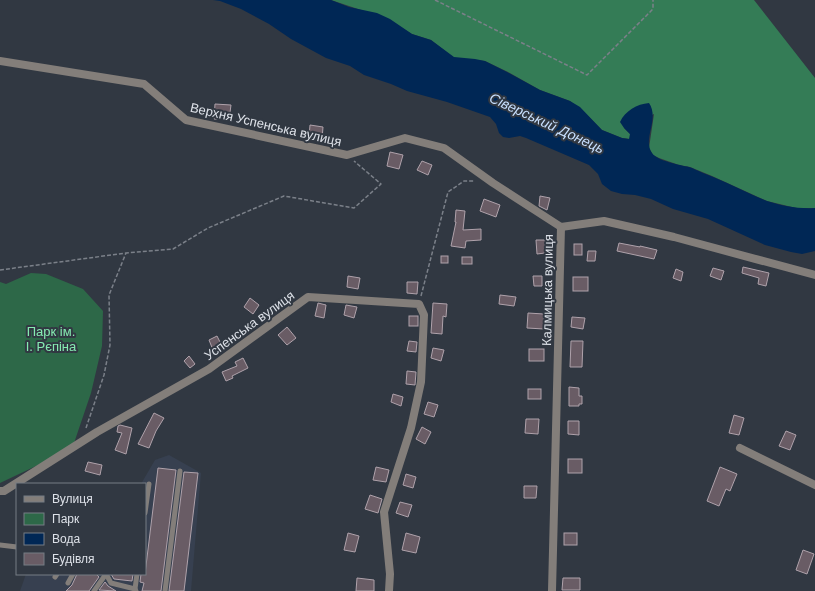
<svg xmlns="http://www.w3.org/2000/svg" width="815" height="591" font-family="Helvetica,sans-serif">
  <rect width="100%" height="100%" fill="#313842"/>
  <path fill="#374050" d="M169,455L201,473L191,591H20L26,574H145V484H141L155,460Z"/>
  <path fill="#2d6848" d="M31,273L46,274L83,289L103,311L102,346L91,393L72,449L0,483V282L6,284Z"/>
  <path fill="#347c56" d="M331,0H754L815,78V208H796L767,201L712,176L690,167L679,165L659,158L653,155L649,148L654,114L624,128L630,134V139L622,138L602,130L588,116L570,101L540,90L508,72L485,61L454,58L431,40L412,34L402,28L361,10Z"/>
  <path fill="#002755" d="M213,0H331L349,7L377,13L390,19L412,34L431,40L454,57L475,59L485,61L507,72L540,90L570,101L580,107L602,130L622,138L629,139L630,134L624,128L620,122C625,111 637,104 649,103C660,119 642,139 652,153C657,161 680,165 689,167C693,168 698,171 703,173C725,181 745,192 767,201C783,206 798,209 815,208V251L802,254L791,252L765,245L708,219L673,209L651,199L635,195L622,194L611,191L602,184L598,174L589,165L526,138L520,136L509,138L503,137L499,133L496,124L490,117L447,102L407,91L391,84L364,75L350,66L326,58L291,39L269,24L241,9L220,1Z"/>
  <g fill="#695c65" stroke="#afa2ab">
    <path d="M215,104L231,105L229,120L214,119Z"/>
    <path d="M310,125L323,127L322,139L309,137Z"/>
    <path d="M390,152L403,155L399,169L387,166Z"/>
    <path d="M422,161L432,165L428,175L417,170Z"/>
    <path d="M540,196L550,198L547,210L539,206Z"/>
    <path d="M484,199L500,205L496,217L480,211Z"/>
    <path d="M456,210L465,211L463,230L481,229V240L466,241L465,248L451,246L456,222H455Z"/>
    <path d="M536,240H545V253L537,254Z"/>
    <path d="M619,243L640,247V246L657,250L654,259L617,251Z"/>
    <rect x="574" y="244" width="8" height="11"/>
    <path d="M588,251H596L595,261H587Z"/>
    <rect x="441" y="256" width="7" height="7"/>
    <rect x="462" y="257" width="10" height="7"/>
    <path d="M743,267L769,273L766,286L758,284L759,278L742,273Z"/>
    <path d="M713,268L724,271L721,280L710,276Z"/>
    <path d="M676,269L683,272L681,281L673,278Z"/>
    <path d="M348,276L360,278L358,289L347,287Z"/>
    <path d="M533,276H542V286H534Z"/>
    <rect x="573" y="277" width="15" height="14"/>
    <path d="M407,282H418L417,294L407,293Z"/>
    <path d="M500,295L516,297L514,306L499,304Z"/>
    <path d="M250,298L259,305L253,314L244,307Z"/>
    <path d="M318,303L326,305L324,318L315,316Z"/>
    <path d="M433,303L447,304L446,317L443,316L442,334L431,333Z"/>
    <path d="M346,305L357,307L354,318L344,315Z"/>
    <path d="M528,313L544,314V329L527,328Z"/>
    <rect x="409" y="316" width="9" height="10"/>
    <path d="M572,317L585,318L583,329L571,327Z"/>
    <path d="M287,327L296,338L287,345L278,335Z"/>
    <path d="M217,336L222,346L213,350L209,340Z"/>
    <path d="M409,341L417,342L416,352L407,351Z"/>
    <path d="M571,341H583L582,367H570Z"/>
    <path d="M433,348L444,350L441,361L431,358Z"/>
    <rect x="529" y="349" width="15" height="12"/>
    <path d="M189,356L195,364L190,368L184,361Z"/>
    <path d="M243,358L248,368L232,376L233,378L226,381L222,372L237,366L235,362Z"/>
    <path d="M407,371L416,372L415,385L406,384Z"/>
    <path d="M569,387L579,388V396H582V404H579V406H569Z"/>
    <rect x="528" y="389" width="13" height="10"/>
    <path d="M393,394L403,397L401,406L391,402Z"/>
    <path d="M428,402L438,405L434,417L424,414Z"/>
    <path d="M154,413L164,418L156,431L149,448L138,444Z"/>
    <path d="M734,415L744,418L739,435L729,433Z"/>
    <path d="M526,419H539L538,434L525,433Z"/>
    <path d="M568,421H579V435L568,434Z"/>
    <path d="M120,425L132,428L126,454L115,450L122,433L117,432L118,426Z"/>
    <path d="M422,427L431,432L425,444L416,439Z"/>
    <path d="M786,431L796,435L790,450L779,446Z"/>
    <rect x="568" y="459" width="14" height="14"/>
    <path d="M88,462L102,465L100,475L85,471Z"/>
    <path d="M376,467L389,470L386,482L373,480Z"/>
    <path d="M720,467L737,474L730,491L726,489L719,506L707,501Z"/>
    <path d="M158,468L176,470L161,591H142L144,583L140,582L141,574H145Z"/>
    <path d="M184,472L198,473L184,591H169Z"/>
    <path d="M406,474L416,477L413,488L403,485Z"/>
    <path d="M524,486H537L536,498H524Z"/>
    <path d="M370,495L382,499L378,513L365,509Z"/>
    <path d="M400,502L412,505L408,517L396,513Z"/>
    <path d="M348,533L359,536L355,552L344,550Z"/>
    <path d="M406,533L420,537L416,553L402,550Z"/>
    <rect x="564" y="533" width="13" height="12"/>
    <path d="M803,550L814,554L807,574L796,570Z"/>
    <path d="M77,574H96L99,577L89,591H66L72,585Z"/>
    <path d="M111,574H133L132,581L114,579Z"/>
    <path d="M357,578L374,580V591H356Z"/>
    <path d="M563,578H580V590H562Z"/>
    <path d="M105,582L108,586L116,591L99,590Z"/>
  </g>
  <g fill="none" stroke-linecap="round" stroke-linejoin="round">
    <g stroke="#7b8089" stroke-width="1.5" stroke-dasharray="4 2" stroke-linecap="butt">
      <path d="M435,0L587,75L653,9V0"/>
      <path d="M0,270L126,253L173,249L208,228L284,196L354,208L381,184L354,161"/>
      <path d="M421,296L448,192L464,181H475"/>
      <path d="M86,428L104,375L110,345L109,295L126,253"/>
    </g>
    <g stroke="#837e7a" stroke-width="5">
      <path d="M145,513L149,484"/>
      <path d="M0,545L17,547"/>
      <path d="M106,574L111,583L135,589L136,591"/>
      <path d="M55,577L57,574"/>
      <path d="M68,583L73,574"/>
      <path d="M135,589L137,574"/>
      <path d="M94,591L106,574"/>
      <path d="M165,591L180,471"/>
    </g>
    <g stroke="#837e7a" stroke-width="8">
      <path d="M0,61L144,84L186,120L347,155L405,138L444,148L493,183L561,227"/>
      <path d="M561,227L604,221L674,237L815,275"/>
      <path d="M740,448L815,485"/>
      <path d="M0,491H4L97,432L209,369L308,297L419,304L424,315L421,382L411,428L384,512L390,574L389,591"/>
      <path d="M552,591L561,227"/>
    </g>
  </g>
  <g text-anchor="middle" stroke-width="4" stroke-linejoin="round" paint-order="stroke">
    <g font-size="13" fill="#dde1e8" stroke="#313842">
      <text transform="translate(266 124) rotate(13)" y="5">Верхня Успенська вулиця</text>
      <text transform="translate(547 290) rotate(-89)" y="5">Калмицька вулиця</text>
      <text transform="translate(249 325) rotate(-36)" y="5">Успенська вулиця</text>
    </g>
    <g font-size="13" fill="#85eab1" stroke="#313842">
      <text x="51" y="336">Парк ім.<tspan x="51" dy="15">І. Рєпіна</tspan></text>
    </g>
    <g font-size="14" font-style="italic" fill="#c7dffe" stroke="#313842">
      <text transform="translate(547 123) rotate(25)" y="5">Сіверський Донець</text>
    </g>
  </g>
  <rect x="16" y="483" width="130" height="92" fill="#313842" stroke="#767c84"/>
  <rect x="24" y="496" width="20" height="6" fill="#837e7a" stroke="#767c84"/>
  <text x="52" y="503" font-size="12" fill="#dde1e8">Вулиця</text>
  <rect x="24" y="513" width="20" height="12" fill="#2d6848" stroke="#767c84"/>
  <text x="52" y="523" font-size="12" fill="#dde1e8">Парк</text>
  <rect x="24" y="533" width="20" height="12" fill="#002755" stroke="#767c84"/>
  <text x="52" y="543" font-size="12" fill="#dde1e8">Вода</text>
  <rect x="24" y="553" width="20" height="12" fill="#695c65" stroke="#767c84"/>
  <text x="52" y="563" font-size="12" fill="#dde1e8">Будівля</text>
</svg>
